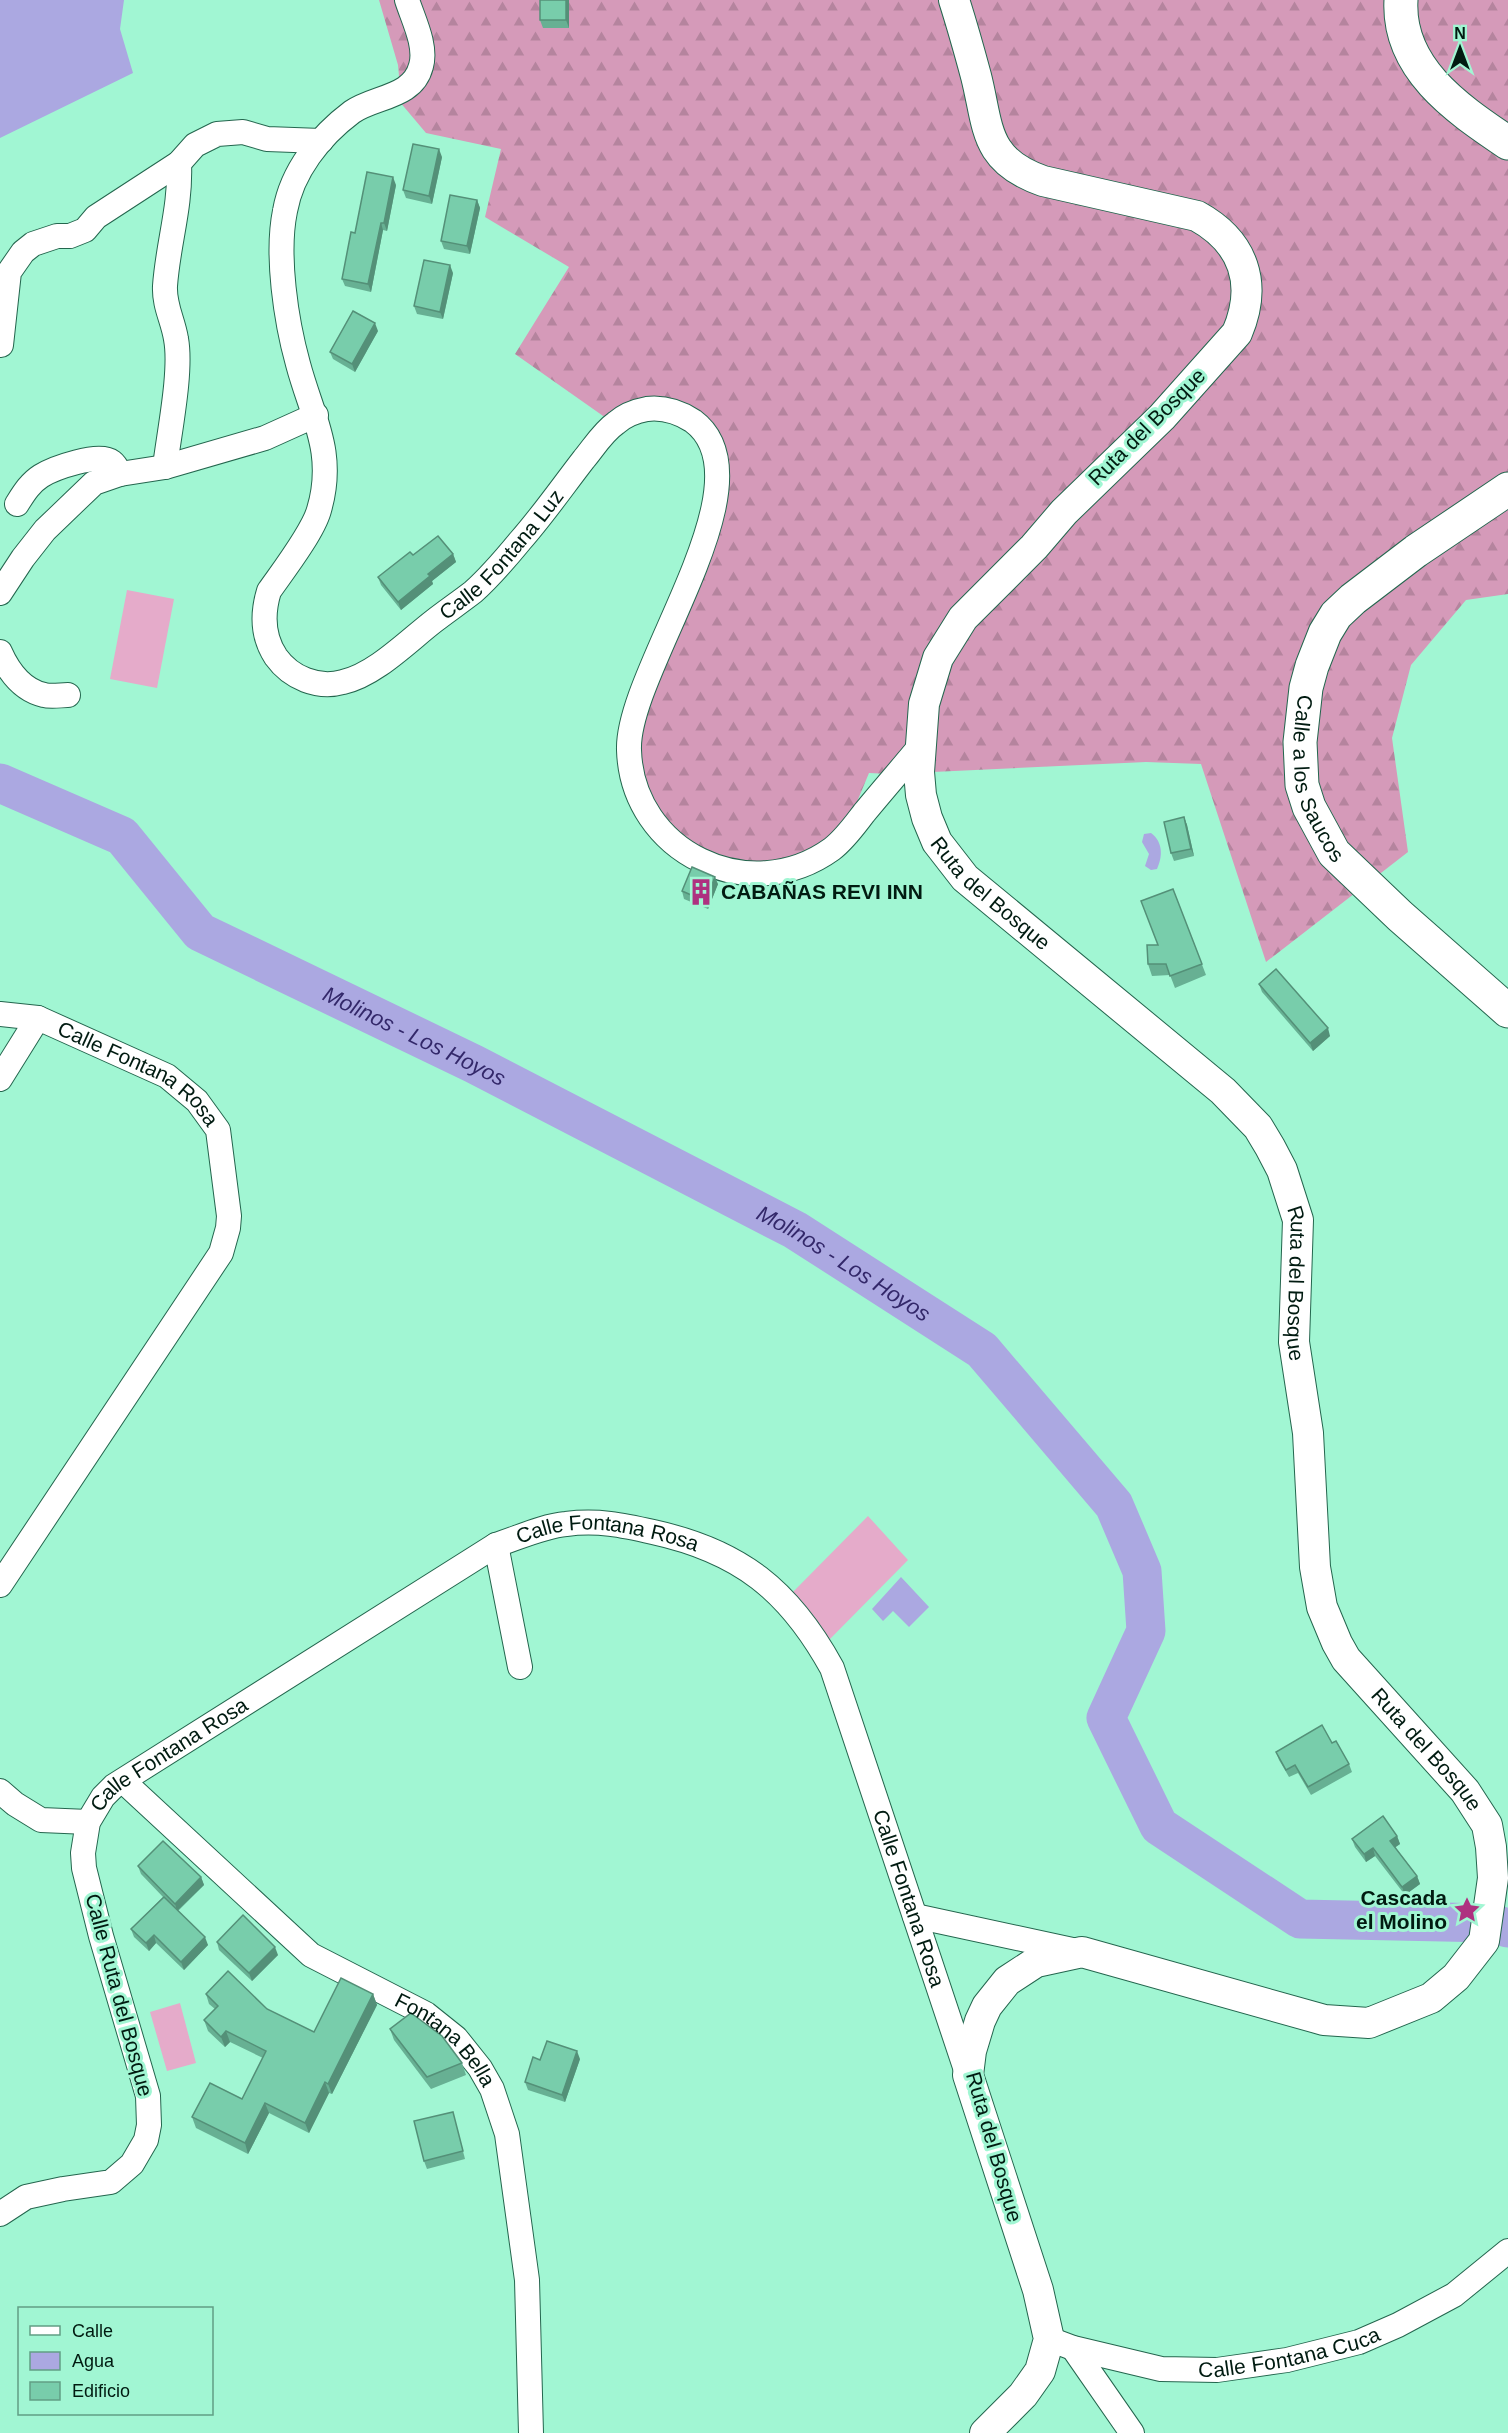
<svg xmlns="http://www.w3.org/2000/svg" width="1508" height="2433" font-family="Helvetica,sans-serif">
  <defs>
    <pattern id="forest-firs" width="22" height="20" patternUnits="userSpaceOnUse" patternTransform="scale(1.5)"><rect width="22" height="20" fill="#d59ab9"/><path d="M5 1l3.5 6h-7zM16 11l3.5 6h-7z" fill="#b5849e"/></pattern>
  </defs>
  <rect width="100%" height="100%" fill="#a1f6d3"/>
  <path fill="url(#forest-firs)" d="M379,0H1508V594L1466,600L1411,665L1392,738L1408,852L1266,962L1201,764L1146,762L890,774L869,773L854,809L837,832L806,854L751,866L697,851L648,800L637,732L713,542L703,420L606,418L515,354L569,267L485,217L501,149L426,133L394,95L399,76L398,65Z"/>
  <g fill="#e5abca">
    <path d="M127,590L174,599L157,688L110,679Z"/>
    <path d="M868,1516L908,1560L830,1639L790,1595Z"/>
    <path d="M180,2003L196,2063L167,2071L150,2012Z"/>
  </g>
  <g fill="#aba8e1">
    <path d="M0,0H124L120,29L133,73L0,138Z"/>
    <path d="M1151,833C1163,842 1163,856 1157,869L1151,870L1145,866L1149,854L1142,842L1144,834Z"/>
    <path d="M901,1577L929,1607L909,1627L893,1611L883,1621L872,1609Z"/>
  </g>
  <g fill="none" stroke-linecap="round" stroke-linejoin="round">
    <path stroke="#aba8e1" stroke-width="39" id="s1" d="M0,783L122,836L200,932L474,1064L795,1230L982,1350L1114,1505L1142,1571L1146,1631L1106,1718L1159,1826L1300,1919L1491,1923L1508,1928"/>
    <defs>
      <g id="minor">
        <path id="s2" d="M407,0C413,19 427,46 421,66C413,98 375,96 352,112C320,136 292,171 285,211C276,255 286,321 298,364C312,417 336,452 319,510C313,532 283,571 269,591C262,614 262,636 276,657C291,678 318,689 343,682C375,675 408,641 434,621C447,611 460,602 473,592C490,577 506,558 520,541C543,515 563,486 584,459C594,447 603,432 616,423C625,415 636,411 647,409C664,407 679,412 693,421C774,481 626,671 629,750C632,852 749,909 832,849C845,839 854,826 864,813C883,790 903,767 922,744"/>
        <path d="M1,345L9,272L23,252L33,244L57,236H70L85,230L96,217L179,163L195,145L217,134L243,132L267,139L321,141"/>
        <path d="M165,467C169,433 182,371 176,339C173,320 164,306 165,286C168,243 181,207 179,163"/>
        <path d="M17,504C24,493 30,483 41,476C54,468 99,452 112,462C116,465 118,470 120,474"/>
        <path d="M0,593L23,558L45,530L94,483L120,474L165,467L265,438L316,415"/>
        <path d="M0,652C8,670 22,690 44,695C51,697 61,695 68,695"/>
        <path id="s3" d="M0,1014L38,1018L167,1076L197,1101L218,1130L229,1216L228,1228L221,1253L0,1585"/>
        <path d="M0,1079L38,1018"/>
        <path d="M496,1545L520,1667"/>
        <path id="s4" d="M123,1781L311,1955L426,2014L456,2038L480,2068L492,2089L507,2134L527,2280L531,2433"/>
        <path d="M0,1791L15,1804L41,1820L88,1822"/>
        <path d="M915,1916L1077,1951"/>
        <path id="s5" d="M0,2214L26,2197L63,2189L111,2182L132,2164L146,2140L149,2125L148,2096L101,1936L84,1868L83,1853L88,1822L103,1797L114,1786L496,1545C518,1538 543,1526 566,1524C598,1520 622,1525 653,1532C740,1551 789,1590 832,1668L967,2073"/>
        <path id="s6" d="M1049,2339L1073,2348L1161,2369L1217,2370L1287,2360L1359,2342L1398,2325L1454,2295L1508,2251"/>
        <path d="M1073,2348L1132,2433"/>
      </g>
      <g id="tertiary">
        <path id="s7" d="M954,0C962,25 969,50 976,76C989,127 983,160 1043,181L1197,216C1244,242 1258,284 1237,333L1162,417L1064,512L1034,547L963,618L938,658L924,704L919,772L921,795L927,818L937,842L965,878L1223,1091L1258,1127L1270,1147L1282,1170L1298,1220L1294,1342L1308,1433L1315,1567L1322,1607L1337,1643L1346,1659L1465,1791L1487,1825L1491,1847L1493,1878L1484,1941L1456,1977L1431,1998L1369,2023L1324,2020L1082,1952L1036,1962L1007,1981L987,2006L980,2021L971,2051L968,2075L1038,2290L1049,2339L1040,2371L1023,2395L985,2433"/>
      </g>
      <g id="secondary">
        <path d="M1401,0C1397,69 1458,109 1508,143"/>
        <path id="s8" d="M1508,489L1416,551L1353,599L1336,615L1325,633L1312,666L1306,688L1300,742L1302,785L1309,807L1334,853L1400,916L1508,1011"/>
      </g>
    </defs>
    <use href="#minor" stroke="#24664e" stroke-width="26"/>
    <use href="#tertiary" stroke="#24664e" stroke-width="32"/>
    <use href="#secondary" stroke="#24664e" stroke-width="35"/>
    <use href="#minor" stroke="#fff" stroke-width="24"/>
    <use href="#tertiary" stroke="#fff" stroke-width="30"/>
    <use href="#secondary" stroke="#fff" stroke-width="33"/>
  </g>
  <g fill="#67b093">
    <path d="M569,0V28H543L540,20Z"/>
    <path d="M442,157L432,204L406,198L403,190Z"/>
    <path d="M396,185L387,231L383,230L371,292L345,286L342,279L355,233Z"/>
    <path d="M477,200L480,208L470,254L444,249L441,241Z"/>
    <path d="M453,273L443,319L417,314L414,306Z"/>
    <path d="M378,331L355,372L333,359L330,352Z"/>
    <path d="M453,554L456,562L432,581L433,584L401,610L381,585L378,577L413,555Z"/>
    <path d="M1184,817L1187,825L1194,856L1174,861L1171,853Z"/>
    <path d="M718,884L708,909L684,899L682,891Z"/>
    <path d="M1173,889L1206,975L1175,988L1170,975L1152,976L1148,964L1158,945Z"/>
    <path d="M1259,984L1330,1036L1313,1051L1262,992Z"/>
    <path d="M1332,1743L1349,1764L1352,1772L1311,1795L1298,1773L1289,1777L1279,1760L1276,1752Z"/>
    <path d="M1397,1836L1400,1844L1395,1847L1417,1876L1420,1884L1405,1895L1375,1856L1366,1862L1355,1847L1352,1839Z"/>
    <path d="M138,1866L201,1877L204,1885L178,1911L208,1945L184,1970L156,1943L149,1951L134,1937L131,1929L163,1897L141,1874Z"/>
    <path d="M217,1942L278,1955L252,1981L219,1950Z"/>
    <path d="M206,1994L267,2009L314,2032L373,1994L377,2005L332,2094L329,2093L309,2133L269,2113L248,2154L196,2128L192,2117L242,2099L263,2058L230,2042L225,2047L208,2031L204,2020L215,2009L209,2004Z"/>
    <path d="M390,2029L462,2063L466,2075L431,2089L394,2040Z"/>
    <path d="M580,2059L565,2102L528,2090L525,2082L540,2060Z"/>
    <path d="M455,2120L465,2159L427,2169L424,2161Z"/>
  </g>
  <g fill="#549078">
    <path d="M566,0H569V28L566,20Z"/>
    <path d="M439,149L442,157L432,204L429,196Z"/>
    <path d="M393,177L396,185L387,231L384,223Z"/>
    <path d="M477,200L480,208L470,254L467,246Z"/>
    <path d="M381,223L383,230L371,292L368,284Z"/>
    <path d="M450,265L453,273L443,319L440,312Z"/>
    <path d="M375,323L378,331L355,372L352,364Z"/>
    <path d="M453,554L456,562L432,581L433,584L401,610L398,602L428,574Z"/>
    <path d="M1184,817L1187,825L1194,856L1191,849Z"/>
    <path d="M715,877L718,884L708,909L705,901Z"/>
    <path d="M1328,1028L1330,1036L1313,1051L1310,1043Z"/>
    <path d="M1397,1836L1400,1844L1393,1849L1390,1841Z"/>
    <path d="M1373,1848L1375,1856L1366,1862L1364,1854Z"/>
    <path d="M1417,1876L1420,1884L1405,1895L1402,1887Z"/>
    <path d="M201,1877L204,1885L177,1911L175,1904Z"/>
    <path d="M154,1935L156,1943L149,1951L146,1943Z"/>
    <path d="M205,1937L208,1945L184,1970L181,1962Z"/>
    <path d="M275,1947L278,1955L252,1981L249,1973Z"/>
    <path d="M373,1994L377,2005L332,2094L328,2084Z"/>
    <path d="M226,2031L230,2042L225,2047L221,2037Z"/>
    <path d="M577,2051L580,2059L565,2102L562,2095Z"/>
    <path d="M325,2082L329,2093L309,2133L305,2123Z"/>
    <path d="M265,2103L269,2113L248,2154L245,2143Z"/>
  </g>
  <g fill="#78cdab" stroke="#549078" stroke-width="1.5">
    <rect x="540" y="0" width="26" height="20"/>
    <path d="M413,144L439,149L429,196L403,190Z"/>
    <path d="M367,172L393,177L384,223H381L368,284L342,279L351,232L355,233Z"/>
    <path d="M450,195L477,200L467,246L441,241Z"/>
    <path d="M424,260L450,265L440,312L414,306Z"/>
    <path d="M353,311L375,323L352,364L330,352Z"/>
    <path d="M438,536L453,554L428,574L430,576L398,602L378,577L410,552L413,555Z"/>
    <path d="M1184,817L1191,849L1171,853L1164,822Z"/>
    <path d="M692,867L715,877L705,901L682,891Z"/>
    <path d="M1173,889L1202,964L1170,976L1166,964H1148L1147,945H1158L1141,901Z"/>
    <path d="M1276,969L1328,1028L1310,1043L1259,984Z"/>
    <path d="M1322,1725L1332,1743L1336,1741L1349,1764L1308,1787L1295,1765L1286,1770L1276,1752Z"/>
    <path d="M1383,1816L1397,1836L1390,1841L1417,1876L1402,1887L1373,1848L1364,1854L1352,1839Z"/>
    <path d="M163,1841L201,1877L175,1904L138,1866Z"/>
    <path d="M164,1897L205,1937L181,1962L154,1935L146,1943L131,1929Z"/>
    <path d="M243,1915L275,1947L249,1973L217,1942Z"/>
    <path d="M228,1971L267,2009L314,2032L341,1978L373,1994L328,2084L325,2082L305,2123L265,2103L245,2143L192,2117L210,2083L242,2099L266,2051L226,2031L221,2037L204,2020L218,2006L206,1994Z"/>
    <path d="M411,2013L442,2036L462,2063L427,2077L390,2029Z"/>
    <path d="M547,2041L577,2051L562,2095L525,2082L533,2057L540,2060Z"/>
    <path d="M453,2112L463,2151L424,2161L414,2121Z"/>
  </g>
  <defs>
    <symbol id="building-bare" viewBox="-9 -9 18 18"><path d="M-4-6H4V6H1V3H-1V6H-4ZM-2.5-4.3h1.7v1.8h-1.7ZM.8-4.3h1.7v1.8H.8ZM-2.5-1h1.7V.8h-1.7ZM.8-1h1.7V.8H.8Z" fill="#ae3180" stroke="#a1f6d3" stroke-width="2.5" paint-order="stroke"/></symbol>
    <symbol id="sight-bare" viewBox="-9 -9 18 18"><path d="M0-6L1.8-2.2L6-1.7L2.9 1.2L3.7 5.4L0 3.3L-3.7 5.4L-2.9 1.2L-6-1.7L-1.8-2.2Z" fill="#ae3180" stroke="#a1f6d3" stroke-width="2.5" paint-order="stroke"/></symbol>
  </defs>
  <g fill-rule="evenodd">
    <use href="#building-bare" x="682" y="873" width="38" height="38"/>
    <use href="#sight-bare" x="1448" y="1891" width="38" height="38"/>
  </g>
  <g text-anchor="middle" stroke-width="6" stroke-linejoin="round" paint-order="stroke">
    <g font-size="21" fill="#011b11" stroke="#a1f6d3">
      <text transform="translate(1147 427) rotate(-45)" y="7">Ruta del Bosque</text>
      <text dy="7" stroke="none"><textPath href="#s2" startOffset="1028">Calle Fontana Luz</textPath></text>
      <text dy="7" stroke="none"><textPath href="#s8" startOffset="387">Calle a los Saucos</textPath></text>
      <text dy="7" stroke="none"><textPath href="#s7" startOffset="1215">Ruta del Bosque</textPath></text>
      <text dy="7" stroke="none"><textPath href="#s3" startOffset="154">Calle Fontana Rosa</textPath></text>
      <text dy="7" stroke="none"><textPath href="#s7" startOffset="1736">Ruta del Bosque</textPath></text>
      <text dy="7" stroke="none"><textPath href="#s5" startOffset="1112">Calle Fontana Rosa</textPath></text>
      <text dy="7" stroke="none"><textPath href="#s7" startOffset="2240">Ruta del Bosque</textPath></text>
      <text dy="7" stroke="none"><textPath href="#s5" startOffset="608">Calle Fontana Rosa</textPath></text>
      <text dy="7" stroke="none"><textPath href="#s5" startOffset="1634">Calle Fontana Rosa</textPath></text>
      <text transform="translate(119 1995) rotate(75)" y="7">Calle Ruta del Bosque</text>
      <text dy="7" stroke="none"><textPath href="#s4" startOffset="417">Fontana Bella</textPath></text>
      <text transform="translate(994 2147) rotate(74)" y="7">Ruta del Bosque</text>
      <text dy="7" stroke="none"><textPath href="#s6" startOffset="246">Calle Fontana Cuca</textPath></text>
    </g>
    <g font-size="21" font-weight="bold" fill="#011b11" stroke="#a1f6d3" text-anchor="start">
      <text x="721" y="899">CABAÑAS REVI INN</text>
      <text x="1447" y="1905" text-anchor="end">Cascada<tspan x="1447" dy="24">el Molino</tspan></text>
    </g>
    <g font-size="22" font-style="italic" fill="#33286a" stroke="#a1f6d3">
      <text dy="8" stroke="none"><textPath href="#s1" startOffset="495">Molinos - Los Hoyos</textPath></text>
      <text dy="8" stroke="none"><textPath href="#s1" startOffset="981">Molinos - Los Hoyos</textPath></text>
    </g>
  </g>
  <rect x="18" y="2307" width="195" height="108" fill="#a1f6d3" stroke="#619e85" stroke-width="1.5"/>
  <rect x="30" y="2326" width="30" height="9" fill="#ffffff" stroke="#619e85" stroke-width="1.5"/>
  <text x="72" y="2337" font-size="18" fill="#011b11">Calle</text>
  <rect x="30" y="2352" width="30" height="18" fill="#aba8e1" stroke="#619e85" stroke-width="1.5"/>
  <text x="72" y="2367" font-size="18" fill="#011b11">Agua</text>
  <rect x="30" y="2382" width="30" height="18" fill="#78cdab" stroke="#619e85" stroke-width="1.5"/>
  <text x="72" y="2397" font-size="18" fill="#011b11">Edificio</text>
  <g transform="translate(1460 48)" stroke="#a1f6d3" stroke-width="4.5" paint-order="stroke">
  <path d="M0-4.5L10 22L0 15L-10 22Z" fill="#011b11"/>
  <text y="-9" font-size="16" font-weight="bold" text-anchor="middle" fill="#011b11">N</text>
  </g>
</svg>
